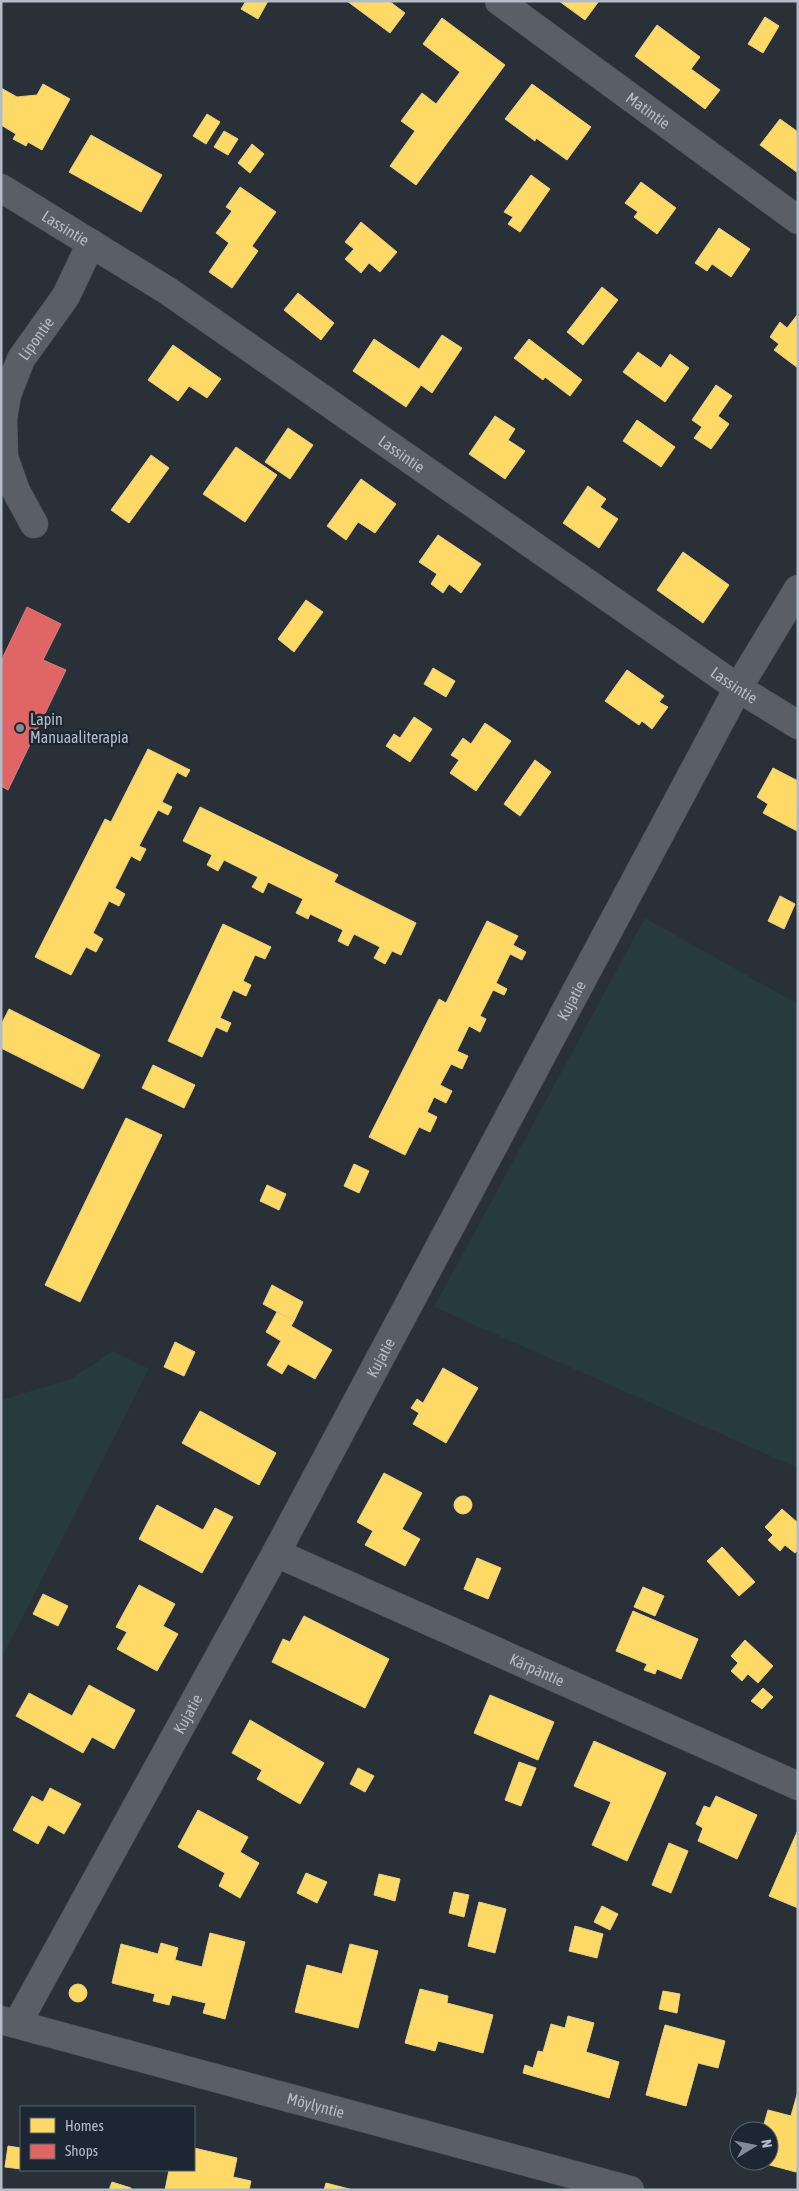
<svg xmlns="http://www.w3.org/2000/svg" width="799" height="2191" font-family="'Asap Condensed',sans-serif">
  <rect width="100%" height="100%" fill="#2a3038"/>
  <g fill="#273a3e">
    <path d="M645,918L798,1004V1468L434,1307Z"/>
    <path d="M113,1351L149,1369L1,1659V1400L71,1379Z"/>
  </g>
  <g fill="#ffd966" stroke="#e8d084">
    <path d="M246,1H268L258,19L241,9Z"/>
    <path d="M347,1H389L405,13L390,33Z"/>
    <path d="M559,1H599L585,20Z"/>
    <path d="M765,17L779,26L763,53L748,44Z"/>
    <path d="M442,18L505,65L416,185L390,166L415,131L401,121L422,93L436,104L460,72L423,44Z"/>
    <path d="M657,25L700,57L691,69L720,90L705,109L635,56Z"/>
    <path d="M43,84L70,99L42,150L28,142L26,146L13,139L16,134L1,125V88L17,97L37,95Z"/>
    <path d="M532,84L591,127L567,160L536,138L535,141L505,119Z"/>
    <path d="M207,114L220,122L206,144L193,136Z"/>
    <path d="M780,119L798,132V173L760,145Z"/>
    <path d="M224,131L238,139L228,155L214,147Z"/>
    <path d="M91,135L162,175L141,212L69,172Z"/>
    <path d="M252,144L264,154L250,173L238,163Z"/>
    <path d="M531,175L550,189L520,232L508,224L513,217L504,212Z"/>
    <path d="M641,182L676,208L657,234L634,217L638,212L625,203Z"/>
    <path d="M240,187L276,212L252,246L258,251L232,288L209,272L229,243L216,233L232,211L226,207Z"/>
    <path d="M361,222L397,252L380,272L369,263L361,273L345,259L354,249L345,242Z"/>
    <path d="M719,228L750,249L731,277L712,264L707,271L695,263Z"/>
    <path d="M602,287L618,300L583,345L567,332Z"/>
    <path d="M298,293L334,323L321,340L284,310Z"/>
    <path d="M798,314V368L774,350L779,344L770,337L780,322L787,328Z"/>
    <path d="M442,335L462,348L432,393L421,385L406,407L353,371L374,339L419,369Z"/>
    <path d="M529,339L582,380L570,396L545,377L543,380L514,358Z"/>
    <path d="M173,345L221,379L207,398L189,386L178,401L148,380Z"/>
    <path d="M638,352L661,368L670,354L689,368L665,402L623,372Z"/>
    <path d="M716,385L732,396L718,416L729,424L711,449L694,438L702,427L692,420Z"/>
    <path d="M495,416L515,429L508,440L525,451L505,479L469,454Z"/>
    <path d="M637,420L675,447L661,467L623,441Z"/>
    <path d="M288,428L313,445L290,479L265,462Z"/>
    <path d="M236,447L277,475L245,522L203,494Z"/>
    <path d="M151,455L169,468L129,523L111,510Z"/>
    <path d="M361,479L396,504L375,533L358,522L346,540L327,526Z"/>
    <path d="M588,486L606,499L600,507L618,519L599,548L563,523Z"/>
    <path d="M438,535L481,564L461,593L449,584L443,593L431,584L437,574L419,562Z"/>
    <path d="M683,552L729,585L703,623L657,590Z"/>
    <path d="M306,600L323,612L294,652L278,639Z"/>
    <path d="M433,668L455,681L446,697L424,684Z"/>
    <path d="M627,670L664,696L659,702L668,707L652,729L642,721L639,725L605,701Z"/>
    <path d="M414,717L432,729L410,762L386,746L394,734L400,738Z"/>
    <path d="M485,723L511,741L476,791L450,773L459,760L451,755L463,738L471,744Z"/>
    <path d="M148,749L190,770L186,777L177,772L162,802L172,807L168,815L158,810L139,846L146,849L140,861L131,856L115,888L125,894L119,906L109,901L93,933L103,939L96,952L86,947L71,975L35,957L105,819L111,822Z"/>
    <path d="M535,760L551,772L520,816L504,804Z"/>
    <path d="M773,768L798,781L797,831L763,813L768,804L757,797Z"/>
    <path d="M200,807L338,875L334,882L416,923L401,955L392,951L385,964L374,958L380,947L354,934L348,946L338,941L343,930L310,914L308,919L296,913L303,899L268,882L263,893L252,887L258,877L224,860L218,871L207,865L212,855L183,841Z"/>
    <path d="M780,896L795,904L784,929L768,921Z"/>
    <path d="M487,921L518,936L513,945L526,952L522,960L510,954L496,983L507,989L504,995L493,990L480,1016L486,1019L480,1032L469,1026L457,1051L468,1056L462,1069L451,1064L440,1085L452,1091L446,1103L434,1097L427,1112L437,1117L430,1132L419,1127L405,1155L369,1137L439,999L446,1003Z"/>
    <path d="M223,924L271,947L265,959L255,955L243,981L251,985L246,996L233,990L220,1018L231,1023L227,1032L216,1027L202,1057L168,1041Z"/>
    <path d="M9,1009L100,1055L83,1089L1,1048V1025Z"/>
    <path d="M153,1065L195,1085L184,1108L142,1088Z"/>
    <path d="M126,1118L162,1135L80,1302L45,1285Z"/>
    <path d="M354,1164L369,1171L359,1193L344,1186Z"/>
    <path d="M267,1185L286,1194L279,1210L260,1201Z"/>
    <path d="M272,1285L303,1302L294,1321L263,1304Z"/>
    <path d="M277,1312L294,1321L291,1326L332,1350L315,1379L288,1364L282,1374L267,1365L281,1341L266,1332Z"/>
    <path d="M175,1342L195,1352L184,1376L164,1367Z"/>
    <path d="M443,1368L478,1388L446,1443L413,1424L419,1413L411,1408L417,1399L423,1403Z"/>
    <path d="M200,1411L276,1453L259,1485L182,1443Z"/>
    <path d="M384,1473L422,1493L402,1529L420,1539L405,1566L365,1545L373,1531L357,1522Z"/>
    <circle cx="463" cy="1505" r="9"/>
    <path d="M157,1505L203,1530L215,1508L233,1517L202,1573L139,1539Z"/>
    <path d="M782,1509L798,1523V1550L795,1553L785,1545L780,1551L768,1540L773,1535L765,1527Z"/>
    <path d="M722,1547L755,1582L739,1596L707,1561Z"/>
    <path d="M477,1558L501,1568L488,1599L464,1589Z"/>
    <path d="M139,1585L175,1604L163,1626L178,1634L157,1671L117,1649L127,1632L116,1627Z"/>
    <path d="M643,1587L664,1596L655,1616L634,1607Z"/>
    <path d="M43,1594L68,1606L58,1626L33,1614Z"/>
    <path d="M633,1611L698,1639L681,1679L657,1669L655,1674L644,1670L647,1664L616,1651Z"/>
    <path d="M304,1616L389,1659L365,1708L272,1662L283,1639L290,1642Z"/>
    <path d="M745,1640L773,1666L758,1683L748,1674L742,1681L731,1671L738,1663L731,1656Z"/>
    <path d="M89,1685L135,1710L114,1749L92,1737L83,1753L16,1716L29,1693L72,1716Z"/>
    <path d="M763,1688L773,1697L762,1709L751,1701Z"/>
    <path d="M490,1695L554,1722L538,1760L474,1733Z"/>
    <path d="M250,1720L324,1763L300,1804L257,1779L262,1770L232,1753Z"/>
    <path d="M594,1741L666,1773L627,1861L592,1845L611,1802L574,1786Z"/>
    <path d="M519,1762L536,1768L521,1806L505,1800Z"/>
    <path d="M358,1768L374,1776L365,1792L350,1784Z"/>
    <path d="M50,1788L81,1804L64,1834L48,1825L38,1844L13,1830L32,1796L43,1802Z"/>
    <path d="M716,1796L757,1815L737,1859L698,1841L703,1828L696,1824L704,1806L710,1808Z"/>
    <path d="M198,1810L248,1837L240,1852L259,1863L240,1898L219,1886L225,1873L178,1847Z"/>
    <path d="M797,1832H798V1908L769,1896Z"/>
    <path d="M669,1843L688,1851L671,1893L652,1885Z"/>
    <path d="M306,1873L327,1882L317,1903L297,1893Z"/>
    <path d="M379,1874L400,1879L395,1901L374,1895Z"/>
    <path d="M454,1892L469,1895L464,1917L449,1913Z"/>
    <path d="M479,1902L506,1909L495,1953L468,1946Z"/>
    <path d="M602,1906L618,1914L610,1930L594,1922Z"/>
    <path d="M575,1926L603,1934L597,1958L569,1951Z"/>
    <path d="M210,1933L245,1942L225,2019L203,2013L206,2003L172,1995L169,2005L153,2001L155,1994L112,1983L121,1944L158,1954L161,1943L178,1948L175,1960L202,1967Z"/>
    <path d="M350,1944L378,1951L358,2028L295,2012L307,1965L342,1974Z"/>
    <circle cx="78" cy="1993" r="9"/>
    <path d="M420,1989L448,1996L447,2003L493,2015L483,2053L438,2041L435,2051L405,2043Z"/>
    <path d="M663,1991L680,1994L677,2013L659,2009Z"/>
    <path d="M568,2016L594,2023L586,2052L619,2062L609,2098L523,2073L525,2065L533,2068L538,2051L543,2052L551,2024L565,2028Z"/>
    <path d="M665,2025L725,2041L718,2068L698,2063L686,2106L646,2095Z"/>
    <path d="M798,2091V2166L796,2172L755,2161H769V2131H762L768,2110L791,2116Z"/>
    <path d="M8,2146L21,2148V2169L5,2167Z"/>
    <path d="M194,2148L237,2158L233,2177L251,2181L249,2190H165L169,2170H194Z"/>
    <path d="M112,2182L131,2188V2190H109Z"/>
    <path d="M326,2183L353,2190H324Z"/>
  </g>
  <path fill="#e06666" stroke="#d38084" d="M27,607L61,624L43,660L66,670L8,790L1,786V661Z"/>
  <g fill="none" stroke-linecap="round" stroke-linejoin="round">
    <defs>
      <g id="minor">
        <path id="s1" d="M499,1L798,220"/>
        <path id="s2" d="M1,188L168,291L738,688L798,725"/>
        <path id="s3" d="M34,524L16,491L4,457L3,419L7,395L21,359L66,296L91,243"/>
        <path id="s4" d="M276,1553L798,1786"/>
        <path id="s5" d="M1,2020L630,2190"/>
        <path id="s6" d="M17,2024L276,1553L738,688L798,589"/>
      </g>
    </defs>
    <use href="#minor" stroke="#484c53" stroke-width="29"/>
    <use href="#minor" stroke="#5a5e66" stroke-width="28"/>
  </g>
  <circle fill="#848b96" stroke="#1d2633" stroke-width="2" cx="20" cy="728" r="5"/>
  <g text-anchor="middle" stroke-width="5" stroke-linejoin="round" paint-order="stroke">
    <g font-size="16" fill="#b4bcc9" stroke="#1d2633">
      <text dy="6" stroke="none"><textPath href="#s1" startOffset="185">Matintie</textPath></text>
      <text dy="6" stroke="none"><textPath href="#s2" startOffset="76">Lassintie</textPath></text>
      <text dy="6" stroke="none"><textPath href="#s3" startOffset="200">Lipontie</textPath></text>
      <text dy="6" stroke="none"><textPath href="#s2" startOffset="481">Lassintie</textPath></text>
      <text dy="6" stroke="none"><textPath href="#s2" startOffset="886">Lassintie</textPath></text>
      <text dy="6" stroke="none"><textPath href="#s6" startOffset="1164">Kujatie</textPath></text>
      <text dy="6" stroke="none"><textPath href="#s6" startOffset="759">Kujatie</textPath></text>
      <text dy="6" stroke="none"><textPath href="#s4" startOffset="286">Kärpäntie</textPath></text>
      <text dy="6" stroke="none"><textPath href="#s6" startOffset="354">Kujatie</textPath></text>
      <text dy="6" stroke="none"><textPath href="#s5" startOffset="326">Möylyntie</textPath></text>
    </g>
    <g font-size="16" fill="#b4bcc9" stroke="#1d2633" text-anchor="start">
      <text x="30" y="725">Lapin<tspan x="30" dy="18">Manuaaliterapia</tspan></text>
    </g>
  </g>
  <rect width="799" height="2191" fill="none" stroke="#b4bcc9" stroke-width="5"/>
  <rect x="20" y="2106" width="175" height="65" fill="#1d2633" stroke="#59626f"/>
  <rect x="30" y="2118" width="25" height="15" fill="#ffd966" stroke="#59626f"/>
  <text x="65" y="2131" font-size="15" fill="#b4bcc9">Homes</text>
  <rect x="30" y="2144" width="25" height="15" fill="#e06666" stroke="#59626f"/>
  <text x="65" y="2156" font-size="15" fill="#b4bcc9">Shops</text>
  <g transform="translate(754 2146) rotate(80)"><circle r="24" fill="#1d2633" stroke="#59626f"/>
  <path d="M0-4L9 19L0 12L-9 19Z" fill="#848b96"/>
  <text y="-8" font-size="14" font-weight="bold" text-anchor="middle" fill="#b4bcc9">N</text>
  </g>
</svg>
